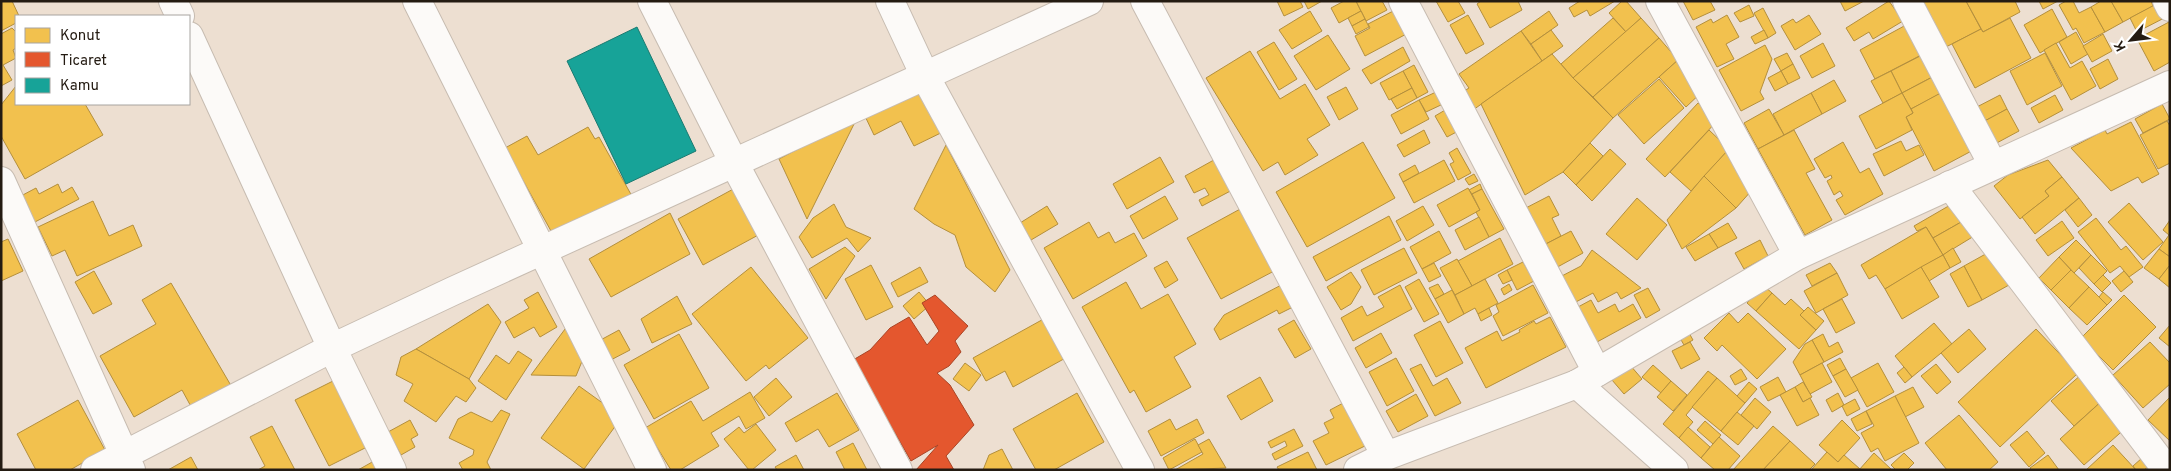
<svg xmlns="http://www.w3.org/2000/svg" width="2171" height="471" font-family="Overpass,sans-serif">
  <rect width="100%" height="100%" fill="#eddfd1"/>
  <g fill="#f2c14e" stroke="#b48f3c">
    <path d="M1,1H12L19,16H16V23L1,31Z"/>
    <path d="M1277,1H1300L1303,7L1284,16Z"/>
    <path d="M1304,1H1322L1308,9Z"/>
    <path d="M1344,1H1356L1361,11L1339,23L1331,8Z"/>
    <path d="M1356,1H1382L1387,10L1366,21Z"/>
    <path d="M1436,1H1458L1465,13L1448,22Z"/>
    <path d="M1481,1H1518L1522,10L1490,28L1477,4Z"/>
    <path d="M1580,1H1615L1590,16L1587,10L1574,17L1569,8Z"/>
    <path d="M1622,1H1626L1641,18L1626,32L1609,13Z"/>
    <path d="M1683,1H1710L1715,10L1693,20Z"/>
    <path d="M1840,1H1864L1845,11Z"/>
    <path d="M1889,1L1903,21L1873,39L1869,32L1854,41L1846,28Z"/>
    <path d="M1920,1H1966L1981,29L1942,49Z"/>
    <path d="M1966,1H2015L2020,12L1983,32Z"/>
    <path d="M2039,1H2058L2043,9Z"/>
    <path d="M2066,1H2073L2079,13L2091,7L2105,32L2084,43L2076,28L2073,30L2059,5Z"/>
    <path d="M2101,1H2111L2123,22L2105,32L2091,7Z"/>
    <path d="M2111,1H2151L2153,6L2123,22Z"/>
    <path d="M2162,1L2170,15L2137,32L2130,18Z"/>
    <path d="M1749,5L1754,16L1740,22L1734,13Z"/>
    <path d="M1399,8L1412,31L1365,56L1355,36L1370,28L1368,24Z"/>
    <path d="M1763,8L1776,33L1768,38L1754,13Z"/>
    <path d="M2052,9L2067,37L2040,53L2024,25Z"/>
    <path d="M1310,11L1322,31L1292,49L1279,30Z"/>
    <path d="M1361,11L1365,19L1352,26L1348,18Z"/>
    <path d="M1549,11L1558,25L1531,44L1521,31Z"/>
    <path d="M1468,15L1484,44L1466,54L1450,25Z"/>
    <path d="M1727,15L1739,37L1726,44L1734,59L1717,67L1696,27L1711,19L1713,23Z"/>
    <path d="M1809,15L1821,34L1795,50L1781,26L1793,19L1796,23Z"/>
    <path d="M1613,18L1626,32L1573,78L1561,64Z"/>
    <path d="M1641,18L1659,38L1593,97L1573,78Z"/>
    <path d="M2010,18L2031,58L1975,88L1952,44L1981,29L1983,32Z"/>
    <path d="M1365,19L1369,27L1356,34L1352,26Z"/>
    <path d="M2169,22L2170,62L2154,71L2137,39Z"/>
    <path d="M1906,25L1925,53L1875,79L1860,50Z"/>
    <path d="M12,28L16,32V48L13,50L16,58L3,65L12,80L1,86V34Z"/>
    <path d="M1551,30L1563,46L1542,61L1531,44Z"/>
    <path d="M1764,30L1768,38L1755,44L1751,37Z"/>
    <path d="M1521,31L1542,61L1473,110L1461,93L1469,88L1459,74Z"/>
    <path d="M2076,32L2088,54L2071,64L2059,42Z"/>
    <path d="M2103,34L2112,51L2092,62L2083,46Z"/>
    <path d="M1328,35L1350,69L1316,90L1294,56Z"/>
    <path d="M1659,38L1678,60L1613,118L1593,97Z"/>
    <path d="M1274,42L1297,79L1279,90L1257,52Z"/>
    <path d="M1823,43L1835,66L1812,78L1800,56Z"/>
    <path d="M2056,43L2070,68L2082,61L2096,86L2071,100L2044,50Z"/>
    <path d="M1765,45L1772,59L1760,92L1764,99L1741,111L1719,70Z"/>
    <path d="M1403,47L1410,61L1371,84L1362,70Z"/>
    <path d="M1250,51L1280,99L1305,84L1330,125L1307,139L1318,155L1285,175L1278,162L1263,171L1206,78Z"/>
    <path d="M1787,53L1793,64L1781,71L1774,59Z"/>
    <path d="M2045,53L2062,86L2027,105L2010,71Z"/>
    <path d="M1552,54L1573,78L1613,118L1563,172L1525,195L1481,104Z"/>
    <path d="M1922,55L1934,76L1902,93L1891,71Z"/>
    <path d="M2108,59L2118,79L2100,89L2090,69Z"/>
    <path d="M1678,60L1704,90L1686,107L1659,77Z"/>
    <path d="M1793,64L1800,78L1788,84L1781,71Z"/>
    <path d="M1414,65L1428,92L1417,98L1403,71Z"/>
    <path d="M1403,71L1412,88L1389,100L1380,83Z"/>
    <path d="M1781,71L1788,84L1775,91L1768,78Z"/>
    <path d="M1891,71L1902,93L1883,103L1871,81Z"/>
    <path d="M1942,72L1951,88L1911,109L1902,93Z"/>
    <path d="M926,78L951,128L914,146L901,121L874,135L864,114Z"/>
    <path d="M1659,79L1684,108L1644,144L1618,115Z"/>
    <path d="M1834,80L1846,101L1822,114L1811,93Z"/>
    <path d="M16,86V104H85L103,135L25,179L1,136V105Z"/>
    <path d="M1346,87L1358,109L1339,120L1327,97Z"/>
    <path d="M1412,88L1417,98L1397,109L1391,99Z"/>
    <path d="M1948,89L1979,147L1934,171L1906,117L1913,113L1911,109Z"/>
    <path d="M1436,92L1443,104L1426,112L1419,100Z"/>
    <path d="M1811,93L1822,114L1784,135L1773,114Z"/>
    <path d="M1902,93L1913,113L1906,117L1912,130L1876,149L1859,116Z"/>
    <path d="M2000,95L2007,109L1979,124L1971,110Z"/>
    <path d="M2055,95L2063,110L2039,123L2031,108Z"/>
    <path d="M1419,100L1429,119L1401,134L1391,115Z"/>
    <path d="M1698,103L1717,121L1665,177L1646,159Z"/>
    <path d="M2162,104L2170,119L2143,133L2135,119Z"/>
    <path d="M1452,106L1464,128L1447,137L1435,116Z"/>
    <path d="M1769,109L1784,135L1758,149L1744,123Z"/>
    <path d="M2007,109L2019,131L1993,145L1981,123Z"/>
    <path d="M857,118L807,219L779,159Z"/>
    <path d="M2167,121L2170,126V163L2158,169L2140,135Z"/>
    <path d="M2131,122L2159,174L2142,183L2138,177L2111,191L2071,148L2105,130L2107,134Z"/>
    <path d="M588,127L595,139L599,137L633,198L556,240L505,148L527,136L538,155Z"/>
    <path d="M1424,130L1430,143L1404,157L1397,145Z"/>
    <path d="M1709,130L1729,149L1691,191L1670,172Z"/>
    <path d="M1794,130L1815,169L1806,173L1832,220L1805,235L1758,149Z"/>
    <path d="M1901,141L1906,151L1919,145L1924,155L1884,176L1873,154Z"/>
    <path d="M1363,142L1395,198L1307,247L1276,192Z"/>
    <path d="M1843,142L1860,173L1869,168L1883,194L1845,215L1836,200L1843,196L1840,191L1834,195L1827,181L1832,178L1831,175L1825,178L1814,159Z"/>
    <path d="M1590,143L1603,156L1576,185L1563,172Z"/>
    <path d="M946,145L1010,270L995,292L966,267L955,235L934,224L914,209Z"/>
    <path d="M1457,148L1471,173L1458,180L1450,164L1454,162L1449,153Z"/>
    <path d="M1610,149L1626,164L1592,201L1576,185Z"/>
    <path d="M1729,149L1752,190L1736,208L1704,176Z"/>
    <path d="M1221,156L1238,187L1202,206L1199,200L1209,195L1205,188L1194,193L1185,176Z"/>
    <path d="M1160,157L1174,182L1127,209L1113,184Z"/>
    <path d="M1444,160L1455,181L1414,203L1403,182Z"/>
    <path d="M2048,160L2062,177L2045,191L2049,196L2020,219L1994,186L2008,175Z"/>
    <path d="M1415,165L1419,173L1403,182L1399,174Z"/>
    <path d="M1474,174L1478,181L1469,185L1465,179Z"/>
    <path d="M1704,176L1736,208L1682,249L1667,220Z"/>
    <path d="M2062,177L2079,198L2035,234L2022,217L2049,196L2045,191Z"/>
    <path d="M58,184L62,193L72,187L79,199L33,223L19,197L36,188L39,194Z"/>
    <path d="M1480,184L1482,189L1472,194L1469,190Z"/>
    <path d="M737,187L762,233L703,265L678,219Z"/>
    <path d="M1468,188L1480,210L1449,227L1437,205Z"/>
    <path d="M1482,189L1504,229L1489,237L1476,212L1480,210L1472,194Z"/>
    <path d="M1165,196L1178,219L1143,239L1130,216Z"/>
    <path d="M1549,196L1559,215L1552,218L1561,236L1540,247L1520,211Z"/>
    <path d="M1637,198L1667,225L1637,260L1606,234Z"/>
    <path d="M2079,198L2092,215L2078,227L2065,210Z"/>
    <path d="M93,201L109,236L133,225L142,246L77,276L65,250L52,256L38,227Z"/>
    <path d="M2129,203L2163,242L2143,260L2108,222Z"/>
    <path d="M834,204L846,227L871,238L858,252L847,238L812,258L799,237L813,218Z"/>
    <path d="M1952,204L1963,221L1933,238L1926,227L1917,231L1914,226Z"/>
    <path d="M1047,206L1058,224L1031,240L1020,223Z"/>
    <path d="M1423,206L1434,225L1407,241L1396,221Z"/>
    <path d="M1242,208L1276,270L1221,299L1187,238Z"/>
    <path d="M670,213L690,254L611,297L589,259Z"/>
    <path d="M1389,216L1401,240L1326,281L1313,257Z"/>
    <path d="M1479,217L1489,237L1465,250L1455,230Z"/>
    <path d="M1970,217L1979,233L1943,255L1933,238Z"/>
    <path d="M2096,218L2121,250L2126,246L2143,267L2129,277L2120,266L2110,273L2078,232Z"/>
    <path d="M2170,220V257L2159,249L2169,235L2163,230Z"/>
    <path d="M2062,221L2074,238L2048,256L2036,240Z"/>
    <path d="M1089,222L1098,238L1109,232L1115,243L1134,233L1147,256L1073,299L1044,248Z"/>
    <path d="M1728,223L1737,238L1718,248L1709,234Z"/>
    <path d="M1926,227L1943,255L1885,289L1876,275L1869,279L1861,265Z"/>
    <path d="M1439,231L1451,253L1422,269L1410,247Z"/>
    <path d="M1571,231L1583,253L1552,270L1540,247Z"/>
    <path d="M1709,234L1718,248L1695,261L1686,247Z"/>
    <path d="M1500,238L1513,264L1472,286L1458,261Z"/>
    <path d="M8,239L23,271L1,281V242Z"/>
    <path d="M1760,240L1768,256L1744,269L1735,253Z"/>
    <path d="M2076,240L2091,255L2074,273L2059,257Z"/>
    <path d="M845,247L855,256L826,299L809,269Z"/>
    <path d="M1404,248L1417,273L1374,295L1361,270Z"/>
    <path d="M1953,248L1961,262L1950,268L1943,255Z"/>
    <path d="M2159,249L2170,257V265L2159,279L2144,268Z"/>
    <path d="M1592,250L1641,288L1621,299L1617,292L1598,302L1593,293L1572,304L1558,278L1581,266Z"/>
    <path d="M1991,251L2009,285L1982,300L1964,266Z"/>
    <path d="M1943,255L1950,268L1929,281L1921,267Z"/>
    <path d="M2091,255L2107,271L2094,284L2079,268Z"/>
    <path d="M2059,257L2071,270L2051,290L2039,278Z"/>
    <path d="M1457,259L1472,286L1455,295L1440,268Z"/>
    <path d="M1167,261L1178,280L1165,288L1154,268Z"/>
    <path d="M1523,262L1534,281L1517,290L1507,270Z"/>
    <path d="M1434,263L1441,276L1429,282L1422,269Z"/>
    <path d="M1830,263L1837,273L1812,286L1806,275Z"/>
    <path d="M871,265L893,307L866,320L845,279Z"/>
    <path d="M2170,265V288L2159,279Z"/>
    <path d="M1964,266L1982,300L1968,307L1950,274Z"/>
    <path d="M751,267L808,338L769,369L766,365L746,381L692,314Z"/>
    <path d="M920,267L928,282L898,297L891,283Z"/>
    <path d="M1921,267L1939,297L1902,319L1885,289Z"/>
    <path d="M1507,270L1512,280L1503,284L1498,275Z"/>
    <path d="M2071,270L2089,287L2069,308L2051,290Z"/>
    <path d="M94,271L112,304L93,314L75,282Z"/>
    <path d="M2124,271L2133,282L2121,292L2112,281Z"/>
    <path d="M1351,272L1361,287L1351,304L1341,310L1327,287Z"/>
    <path d="M1837,273L1848,295L1816,313L1804,291Z"/>
    <path d="M2103,275L2111,283L2102,292L2094,284Z"/>
    <path d="M1419,279L1439,314L1424,322L1405,287Z"/>
    <path d="M1485,279L1498,303L1478,314L1475,308L1464,314L1455,295Z"/>
    <path d="M1126,282L1141,309L1168,294L1196,344L1174,357L1191,387L1146,412L1134,390L1130,393L1082,307Z"/>
    <path d="M1287,282L1299,304L1279,314L1277,310L1220,340L1214,329L1224,315Z"/>
    <path d="M171,283L233,389L194,412L182,390L134,417L100,356L156,324L142,300Z"/>
    <path d="M1438,284L1444,294L1435,299L1429,288Z"/>
    <path d="M1509,284L1512,290L1504,295L1501,289Z"/>
    <path d="M1400,285L1412,309L1353,341L1341,318L1362,306L1367,316L1384,307L1378,297Z"/>
    <path d="M1533,285L1548,313L1503,336L1493,316L1499,312L1496,305Z"/>
    <path d="M1763,285L1772,293L1756,311L1747,303Z"/>
    <path d="M2089,287L2107,305L2087,325L2069,308Z"/>
    <path d="M1648,288L1660,310L1646,318L1634,295Z"/>
    <path d="M1452,290L1464,314L1448,323L1435,299Z"/>
    <path d="M538,292L557,327L540,337L534,327L514,338L505,322L529,308L524,300Z"/>
    <path d="M919,292L930,305L914,319L903,306Z"/>
    <path d="M2103,292L2112,300L2107,305L2099,297Z"/>
    <path d="M1772,293L1785,305L1791,299L1804,311L1800,315L1816,330L1799,349L1756,311Z"/>
    <path d="M2124,295L2156,327L2113,370L2081,338Z"/>
    <path d="M677,296L692,324L652,343L641,319Z"/>
    <path d="M1842,299L1855,323L1836,333L1823,309Z"/>
    <path d="M1591,300L1598,313L1615,304L1619,312L1633,304L1641,318L1597,342L1578,307Z"/>
    <path d="M488,304L501,322L469,379L416,349Z"/>
    <path d="M1808,307L1824,321L1816,330L1800,315Z"/>
    <path d="M1489,308L1492,315L1481,321L1478,314Z"/>
    <path d="M1729,313L1738,323L1748,313L1786,349L1757,379L1722,345L1717,351L1704,338Z"/>
    <path d="M1049,316L1071,355L1013,387L1005,371L986,381L973,358Z"/>
    <path d="M1550,317L1566,347L1486,388L1465,348L1497,331L1502,341L1520,332L1519,330L1534,321L1536,324Z"/>
    <path d="M1294,320L1311,349L1295,358L1278,329Z"/>
    <path d="M1440,321L1463,363L1436,377L1414,335Z"/>
    <path d="M1934,323L1952,344L1912,377L1895,356Z"/>
    <path d="M568,325L585,354L576,376L531,375Z"/>
    <path d="M2170,325V347L2159,338Z"/>
    <path d="M1969,329L1986,349L1958,373L1941,353Z"/>
    <path d="M2036,329L2078,373L2000,447L1958,402Z"/>
    <path d="M619,330L630,350L605,363L595,343Z"/>
    <path d="M1381,333L1392,353L1366,368L1355,348Z"/>
    <path d="M1689,333L1693,340L1684,345L1680,338Z"/>
    <path d="M679,334L709,388L654,419L624,365Z"/>
    <path d="M1823,334L1829,347L1838,342L1843,352L1824,362L1812,340Z"/>
    <path d="M1812,340L1824,362L1800,375L1793,362L1805,344Z"/>
    <path d="M1690,342L1700,359L1681,369L1672,351Z"/>
    <path d="M2150,342L2170,363V384L2143,408L2113,375Z"/>
    <path d="M416,349L469,379L476,388L466,402L456,396L436,422L404,401L413,384L396,375L401,357Z"/>
    <path d="M518,351L532,360L506,400L478,381L496,355L509,364Z"/>
    <path d="M1396,358L1414,391L1387,406L1369,372Z"/>
    <path d="M1840,358L1846,369L1833,376L1827,365Z"/>
    <path d="M965,363L981,375L969,391L953,379Z"/>
    <path d="M1822,363L1832,382L1810,394L1800,375Z"/>
    <path d="M1878,363L1894,392L1867,407L1851,378Z"/>
    <path d="M1421,364L1433,386L1447,378L1461,403L1435,416L1410,369Z"/>
    <path d="M1936,364L1951,382L1937,394L1921,376Z"/>
    <path d="M1630,365L1642,379L1624,394L1612,380Z"/>
    <path d="M1653,365L1671,381L1661,393L1642,377Z"/>
    <path d="M1904,367L1912,377L1905,383L1897,373Z"/>
    <path d="M1741,369L1747,379L1735,385L1730,376Z"/>
    <path d="M1846,369L1858,390L1845,397L1833,376Z"/>
    <path d="M1708,371L1717,378L1686,415L1693,422L1679,438L1663,424Z"/>
    <path d="M2082,374L2104,399L2074,426L2051,401Z"/>
    <path d="M341,377L375,443L329,466L295,400Z"/>
    <path d="M1260,377L1273,401L1241,420L1227,396Z"/>
    <path d="M1778,377L1786,392L1768,401L1760,387Z"/>
    <path d="M776,378L792,397L769,416L754,397Z"/>
    <path d="M1717,378L1745,403L1721,431L1692,407Z"/>
    <path d="M1671,381L1687,395L1673,411L1657,397Z"/>
    <path d="M1749,382L1757,389L1745,403L1737,396Z"/>
    <path d="M1803,382L1812,397L1803,402L1795,387Z"/>
    <path d="M579,386L622,417L584,469L541,438Z"/>
    <path d="M1795,387L1803,402L1810,398L1819,415L1797,426L1780,395Z"/>
    <path d="M1913,387L1924,407L1905,417L1895,396Z"/>
    <path d="M750,392L765,418L746,429L739,416L711,433L719,446L680,470H671L645,428L691,401L703,421Z"/>
    <path d="M837,393L859,430L829,447L818,429L796,442L785,423Z"/>
    <path d="M1077,393L1104,442L1054,470H1036L1013,429Z"/>
    <path d="M1838,393L1844,405L1832,412L1826,400Z"/>
    <path d="M1416,394L1428,416L1398,432L1386,411Z"/>
    <path d="M1895,396L1919,443L1885,461L1878,448L1871,452L1861,433L1874,426L1866,411Z"/>
    <path d="M2170,397V441L2148,420Z"/>
    <path d="M1755,398L1771,412L1757,429L1741,415Z"/>
    <path d="M1855,399L1860,409L1847,416L1842,406Z"/>
    <path d="M2104,399L2128,426L2084,465L2060,439Z"/>
    <path d="M78,400L105,450L70,470H36L17,434Z"/>
    <path d="M1347,401L1369,444L1326,465L1313,441L1329,433L1324,423L1334,418L1330,410Z"/>
    <path d="M501,410L510,414L487,462L491,470H463L459,463L473,455L474,450L449,438L458,419L471,412L492,422Z"/>
    <path d="M1866,411L1872,424L1857,431L1851,419Z"/>
    <path d="M1737,412L1754,426L1738,445L1721,431Z"/>
    <path d="M1959,415L1998,462L1989,470H1947L1925,443Z"/>
    <path d="M1170,419L1176,430L1197,419L1204,433L1161,456L1148,431Z"/>
    <path d="M410,420L418,435L411,439L415,447L401,455L388,432Z"/>
    <path d="M1842,420L1860,438L1838,462L1819,445Z"/>
    <path d="M1705,421L1721,435L1713,444L1697,430Z"/>
    <path d="M756,424L776,450L752,470H749L724,439L739,427L744,433Z"/>
    <path d="M272,426L295,470H258L265,466L250,437Z"/>
    <path d="M1773,426L1790,441L1763,470H1733Z"/>
    <path d="M1688,427L1710,447L1701,458L1679,438Z"/>
    <path d="M1294,429L1303,446L1275,460L1272,454L1287,446L1285,441L1271,448L1268,442Z"/>
    <path d="M2027,431L2045,453L2029,467L2010,445Z"/>
    <path d="M1719,437L1740,456L1728,470H1715L1701,458Z"/>
    <path d="M1195,439L1202,452L1169,470L1163,458Z"/>
    <path d="M1209,439L1226,468L1175,470L1203,454L1198,445Z"/>
    <path d="M1790,441L1815,464L1809,470H1763Z"/>
    <path d="M853,443L867,470H845L836,452Z"/>
    <path d="M2113,445L2136,470H2086Z"/>
    <path d="M1002,449L1013,470H983L989,455Z"/>
    <path d="M1308,452L1317,470H1279L1277,467Z"/>
    <path d="M1827,452L1838,462L1844,455L1860,469L1811,470Z"/>
    <path d="M1874,453L1892,470H1859Z"/>
    <path d="M1904,453L1914,463L1907,470H1896L1891,465Z"/>
    <path d="M796,455L804,470H777L775,467Z"/>
    <path d="M2048,455L2059,470H2032L2030,468Z"/>
    <path d="M191,457L198,470H168Z"/>
    <path d="M2142,458L2149,466L2144,470H2136L2133,466Z"/>
    <path d="M374,461L379,470H358Z"/>
  </g>
  <path fill="#e4572e" stroke="#aa4526" d="M935,295L968,326L955,341L961,352L949,366L937,373L950,385L974,425L946,456L954,470H916L938,445L911,461L853,360L870,350L890,328L909,317L927,345L939,331L922,303Z"/>
  <path fill="#17a398" stroke="#1b7a70" d="M637,27L696,151L626,184L567,61Z"/>
  <g fill="none" stroke-linecap="round" stroke-linejoin="round">
    <defs>
      <g id="minor">
        <path d="M173,1L180,16"/>
        <path d="M417,1L652,470"/>
        <path d="M652,1L734,163L898,470"/>
        <path d="M890,1L925,76L1140,470"/>
        <path d="M1145,1L1386,456"/>
        <path d="M1403,1L1597,372"/>
        <path d="M1660,1L1798,255"/>
        <path d="M1907,1L1993,165"/>
        <path d="M2167,1L2170,7"/>
        <path d="M189,36L332,348L392,470"/>
        <path d="M1,181L131,470"/>
        <path d="M1950,185L2167,470"/>
        <path d="M1577,384L1674,470"/>
        <path d="M95,470L332,348L453,291L1089,1"/>
      </g>
      <path id="secondary" d="M1358,470L1386,456L1577,384L1798,255L2170,85"/>
    </defs>
    <use href="#minor" stroke="#c7bcb1" stroke-width="30"/>
    <use href="#secondary" stroke="#c7bcb1" stroke-width="30"/>
    <use href="#minor" stroke="#fcfaf8" stroke-width="28"/>
    <use href="#secondary" stroke="#fcfaf8" stroke-width="28"/>
  </g>
  <rect width="2171" height="471" fill="none" stroke="#241b12" stroke-width="5"/>
  <rect x="15" y="15" width="175" height="90" fill="#ffffff" stroke="#a7a4a0"/>
  <rect x="25" y="28" width="25" height="15" fill="#f2c14e" stroke="#a7a4a0"/>
  <text x="60" y="40" font-size="15" fill="#241b12">Konut</text>
  <rect x="25" y="52" width="25" height="15" fill="#e4572e" stroke="#a7a4a0"/>
  <text x="60" y="65" font-size="15" fill="#241b12">Ticaret</text>
  <rect x="25" y="78" width="25" height="15" fill="#17a398" stroke="#a7a4a0"/>
  <text x="60" y="90" font-size="15" fill="#241b12">Kamu</text>
  <g transform="translate(2131 40) rotate(242)" stroke="#ffffff" stroke-width="4" paint-order="stroke">
  <path d="M0-4L9 19L0 12L-9 19Z" fill="#241b12"/>
  <text y="-8" font-size="14" font-weight="bold" text-anchor="middle" fill="#241b12">K</text>
  </g>
</svg>
